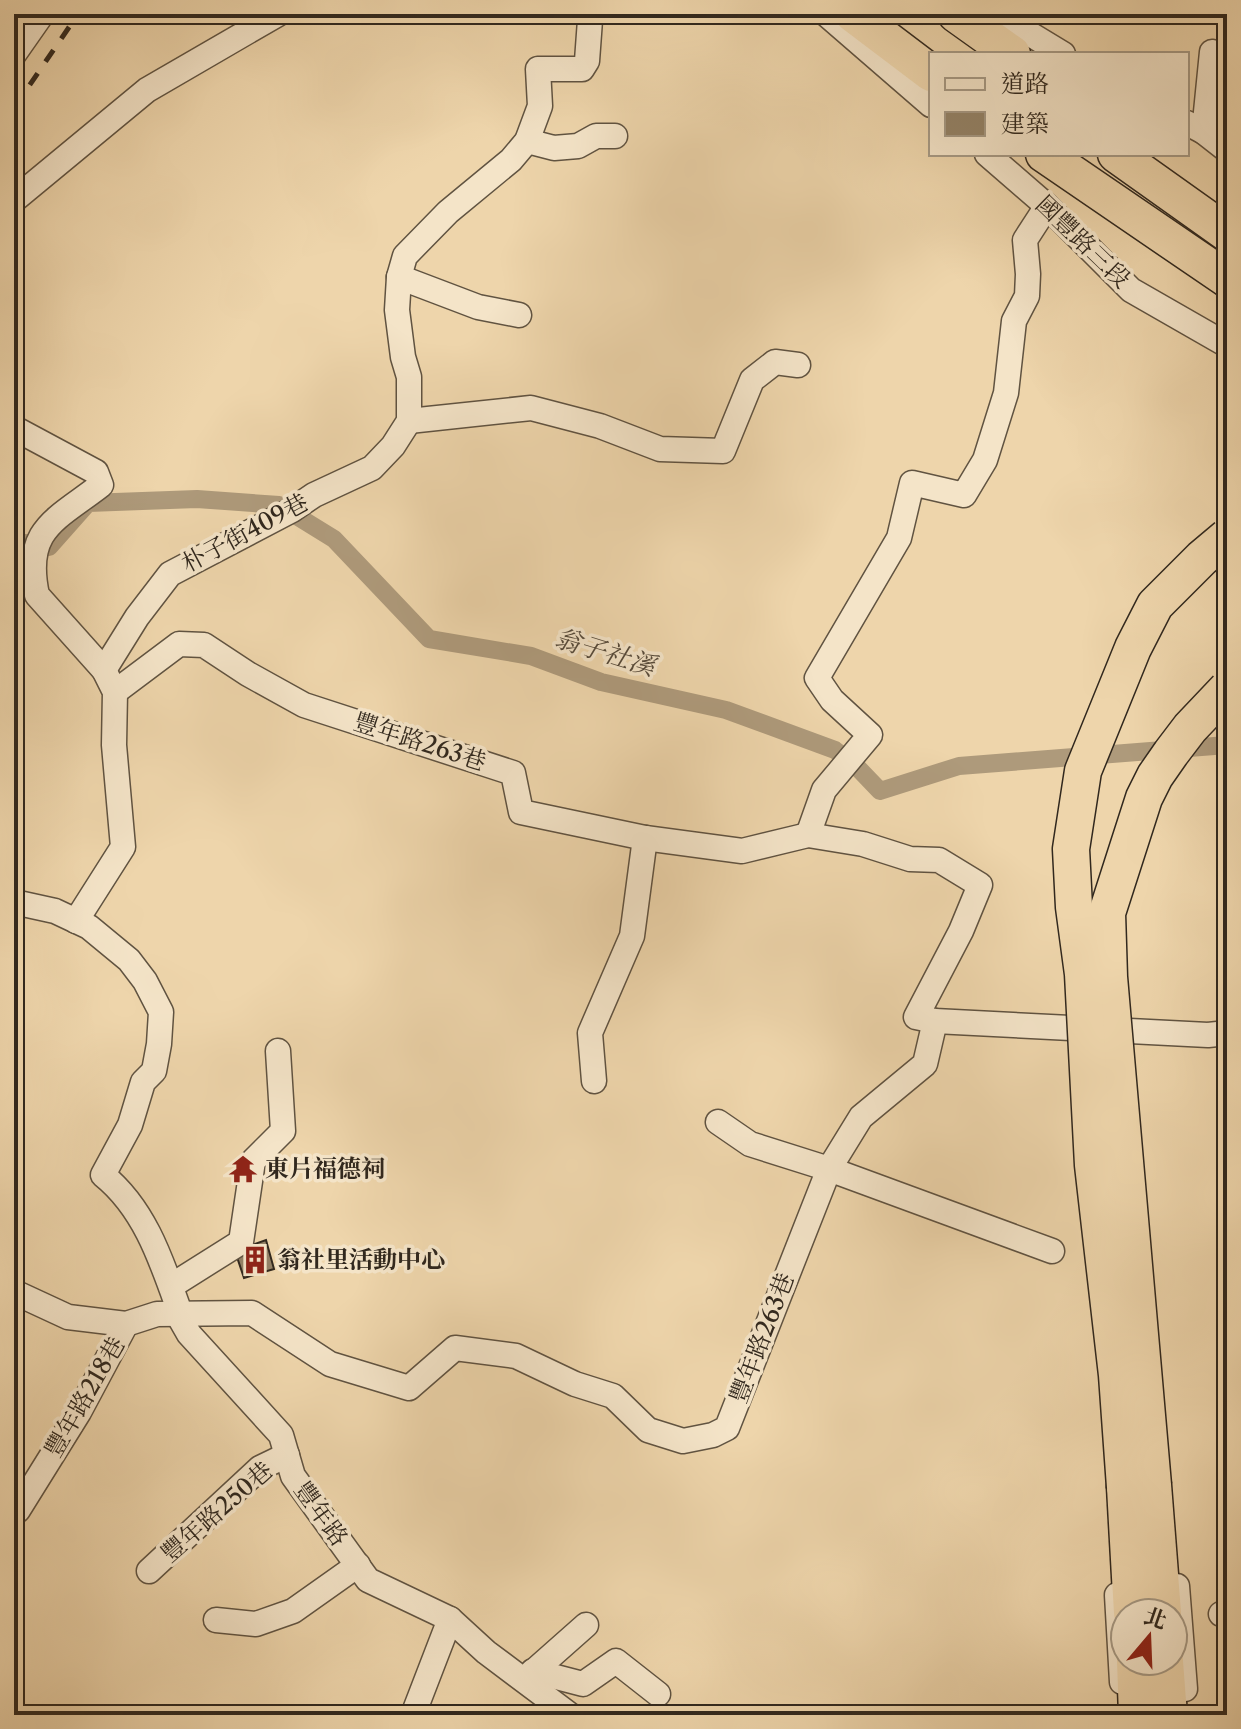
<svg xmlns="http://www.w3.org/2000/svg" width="1241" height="1729" font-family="'Libre Caslon Text','Noto Serif TC',serif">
  <rect width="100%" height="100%" fill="#eed5ab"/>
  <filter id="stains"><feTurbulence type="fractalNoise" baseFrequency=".0025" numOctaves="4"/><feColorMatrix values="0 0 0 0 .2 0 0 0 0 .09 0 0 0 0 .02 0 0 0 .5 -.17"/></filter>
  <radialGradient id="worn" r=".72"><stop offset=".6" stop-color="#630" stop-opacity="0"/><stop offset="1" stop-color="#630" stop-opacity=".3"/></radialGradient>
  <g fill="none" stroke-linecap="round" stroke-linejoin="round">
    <path stroke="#ae9a7b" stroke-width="18" d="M14,541L49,547L88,503L197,499L279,505L334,539L429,639L531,656L601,682L726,710L835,750L857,767L880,791L959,766L1227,745"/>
  </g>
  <path fill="#938267" stroke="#31281e" stroke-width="2" d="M266,1240L274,1269L244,1278L235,1251Z"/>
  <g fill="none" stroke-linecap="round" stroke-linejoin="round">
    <defs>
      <g id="minor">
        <path d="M826,14L931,105"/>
        <path d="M997,14L1063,54"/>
        <path d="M14,54L42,14"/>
        <path d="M1187,123L1204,132L1227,150"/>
        <path d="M1204,132L1212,52"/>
        <path d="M527,141L554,148L578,146L596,136H615"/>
        <path d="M987,154L1047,206L1131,290L1227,345"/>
        <path d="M14,200L147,90L278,14"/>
        <path d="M399,277L478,307L519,315"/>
        <path d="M409,421L531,408L600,426L660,449L723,451L752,380L775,362L798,365"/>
        <path d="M14,428L96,472L101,485C56,520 23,529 37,595L104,670L115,692L114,745L123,847L76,921"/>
        <path d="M104,670L137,617L170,574L292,510L314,495L372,468L393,446L409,421V377L403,357L397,310L399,277L405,256L448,212L511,160L527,141L540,106L538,69H582L587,61L590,20"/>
        <path d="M115,692L179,644L204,645L248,674L304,705L513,773L521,812L645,838L742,851L808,835L863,844L910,859L939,860L980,885L961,931L916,1017L935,1021L1208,1035L1227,1033"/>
        <path d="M808,835L824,790L870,735L832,700L817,678L899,538L912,483L964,495L985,460L1006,393L1014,321L1027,296L1028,274L1025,240L1047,206"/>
        <path d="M14,902L55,911L89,927L129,960L145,981L161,1012L159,1044L154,1071L143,1082L130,1125L103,1175C144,1208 161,1259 178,1307L177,1313L189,1334L281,1435L293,1476L368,1580L450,1619L486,1652L570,1715"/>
        <path d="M594,1081L590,1033L632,936L645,838"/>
        <path d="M718,1122L750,1144L829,1169L1052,1251"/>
        <path d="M171,1286L241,1242L253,1161L283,1131L278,1051"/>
        <path d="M14,1292L68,1317L126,1324L157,1314L252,1313L330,1364L409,1388L455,1348L516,1356L575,1384L613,1396L648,1430L683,1441L713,1435L727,1428L829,1169L861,1117L925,1064L935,1021"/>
        <path d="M18,1510L79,1412L126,1324"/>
        <path d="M149,1571L260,1468L287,1455"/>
        <path d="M1177,1586L1185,1689"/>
        <path d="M1117,1595L1122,1682"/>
        <path d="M1221,1614L1227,1616"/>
        <path d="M216,1620L256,1624L293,1611L358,1565"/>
        <path d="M533,1671L583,1684L616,1661L658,1694"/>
        <path d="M525,1679L586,1625"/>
        <path d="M413,1715L450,1619"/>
      </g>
      <g id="highway">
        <path d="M853,14L931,73"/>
        <path d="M956,14L1012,54"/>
        <path d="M1044,154L1227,279"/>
        <path d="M1116,154L1227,233"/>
        <path d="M1153,1485L1163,1613"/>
        <path d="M1125,1487L1132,1613"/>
        <path d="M1135,1661L1137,1715"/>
        <path d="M1165,1661L1169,1715"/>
      </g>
    </defs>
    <use href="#minor" stroke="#605341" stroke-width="27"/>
    <use href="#highway" stroke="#31281e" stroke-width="39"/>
    <use href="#minor" stroke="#f4e4c8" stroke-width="24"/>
    <use href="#highway" stroke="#eed5ab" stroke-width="36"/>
    <path stroke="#31281e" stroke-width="5" stroke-dasharray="14 14" stroke-linecap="butt" d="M14,108L78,14"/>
    <defs>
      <g id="highway-bridge">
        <path d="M1153,1485L1109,977L1107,913L1144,798L1155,776L1171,753L1190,728L1227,689"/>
        <path d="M1125,1487L1117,1375L1093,1165L1083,974L1074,907L1071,849L1083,771L1133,648L1155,605L1202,558L1227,537"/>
      </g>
    </defs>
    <use href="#highway-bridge" stroke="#31281e" stroke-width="39" stroke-linecap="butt"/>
    <use href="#highway-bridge" stroke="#eed5ab" stroke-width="36"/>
  </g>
  <defs>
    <symbol id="temple-bare" viewBox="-9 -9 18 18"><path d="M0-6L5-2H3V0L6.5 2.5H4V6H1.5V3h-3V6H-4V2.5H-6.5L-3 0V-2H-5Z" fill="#8f2418" stroke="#f4e4c8" stroke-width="2.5" paint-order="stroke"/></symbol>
    <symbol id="building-bare" viewBox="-9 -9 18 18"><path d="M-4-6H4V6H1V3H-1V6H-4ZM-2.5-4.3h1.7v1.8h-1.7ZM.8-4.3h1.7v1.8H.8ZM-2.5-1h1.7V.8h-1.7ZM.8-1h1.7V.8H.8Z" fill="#8f2418" stroke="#f4e4c8" stroke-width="2.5" paint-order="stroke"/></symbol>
  </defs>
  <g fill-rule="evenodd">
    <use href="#temple-bare" x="223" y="1149" width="40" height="40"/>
    <use href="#building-bare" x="235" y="1240" width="40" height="40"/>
  </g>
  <g text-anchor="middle" stroke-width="7" stroke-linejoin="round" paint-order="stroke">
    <g font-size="24" fill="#31281e" stroke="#f4e4c8">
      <text transform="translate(1083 242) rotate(44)" y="8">國豐路三段</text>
      <text transform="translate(245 533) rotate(-28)" y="8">朴子街409巷</text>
      <text transform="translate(420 742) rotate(18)" y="8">豐年路263巷</text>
      <text transform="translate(762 1338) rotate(-69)" y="8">豐年路263巷</text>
      <text transform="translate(85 1397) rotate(-60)" y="8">豐年路218巷</text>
      <text transform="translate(217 1512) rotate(-41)" y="8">豐年路250巷</text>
      <text transform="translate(321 1514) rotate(54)" y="8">豐年路</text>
    </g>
    <g font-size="24" font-weight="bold" fill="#31281e" stroke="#f4e4c8" text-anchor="start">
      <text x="265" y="1177">東片福德祠</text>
      <text x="277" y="1268">翁社里活動中心</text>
    </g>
    <g font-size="26" font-style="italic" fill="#564a3a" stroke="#f4e4c8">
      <text transform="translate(605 652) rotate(17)" y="9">翁子社溪</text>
    </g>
  </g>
  <rect width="1241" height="1729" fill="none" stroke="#eed5ab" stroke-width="48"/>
  <rect x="16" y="16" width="1209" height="1697" fill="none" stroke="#31281e" stroke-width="4"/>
  <rect x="24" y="24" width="1193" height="1681" fill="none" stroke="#31281e" stroke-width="2"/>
  <rect x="929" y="52" width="260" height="104" fill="#f4e4c8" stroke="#a69984" stroke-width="2"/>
  <rect x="945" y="78" width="40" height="12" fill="#f4e4c8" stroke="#a69984" stroke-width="2"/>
  <text x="1001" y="92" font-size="24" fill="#31281e">道路</text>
  <rect x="945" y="112" width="40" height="24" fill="#938267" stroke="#a69984" stroke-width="2"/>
  <text x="1001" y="132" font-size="24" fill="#31281e">建築</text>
  <g transform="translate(1149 1637) rotate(19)"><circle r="38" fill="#f4e4c8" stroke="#a69984" stroke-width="2"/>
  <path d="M0-6L14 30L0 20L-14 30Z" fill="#8f2418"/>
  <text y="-12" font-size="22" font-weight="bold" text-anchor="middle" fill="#31281e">北</text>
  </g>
  <rect width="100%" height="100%" filter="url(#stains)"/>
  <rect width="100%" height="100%" fill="url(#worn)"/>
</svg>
